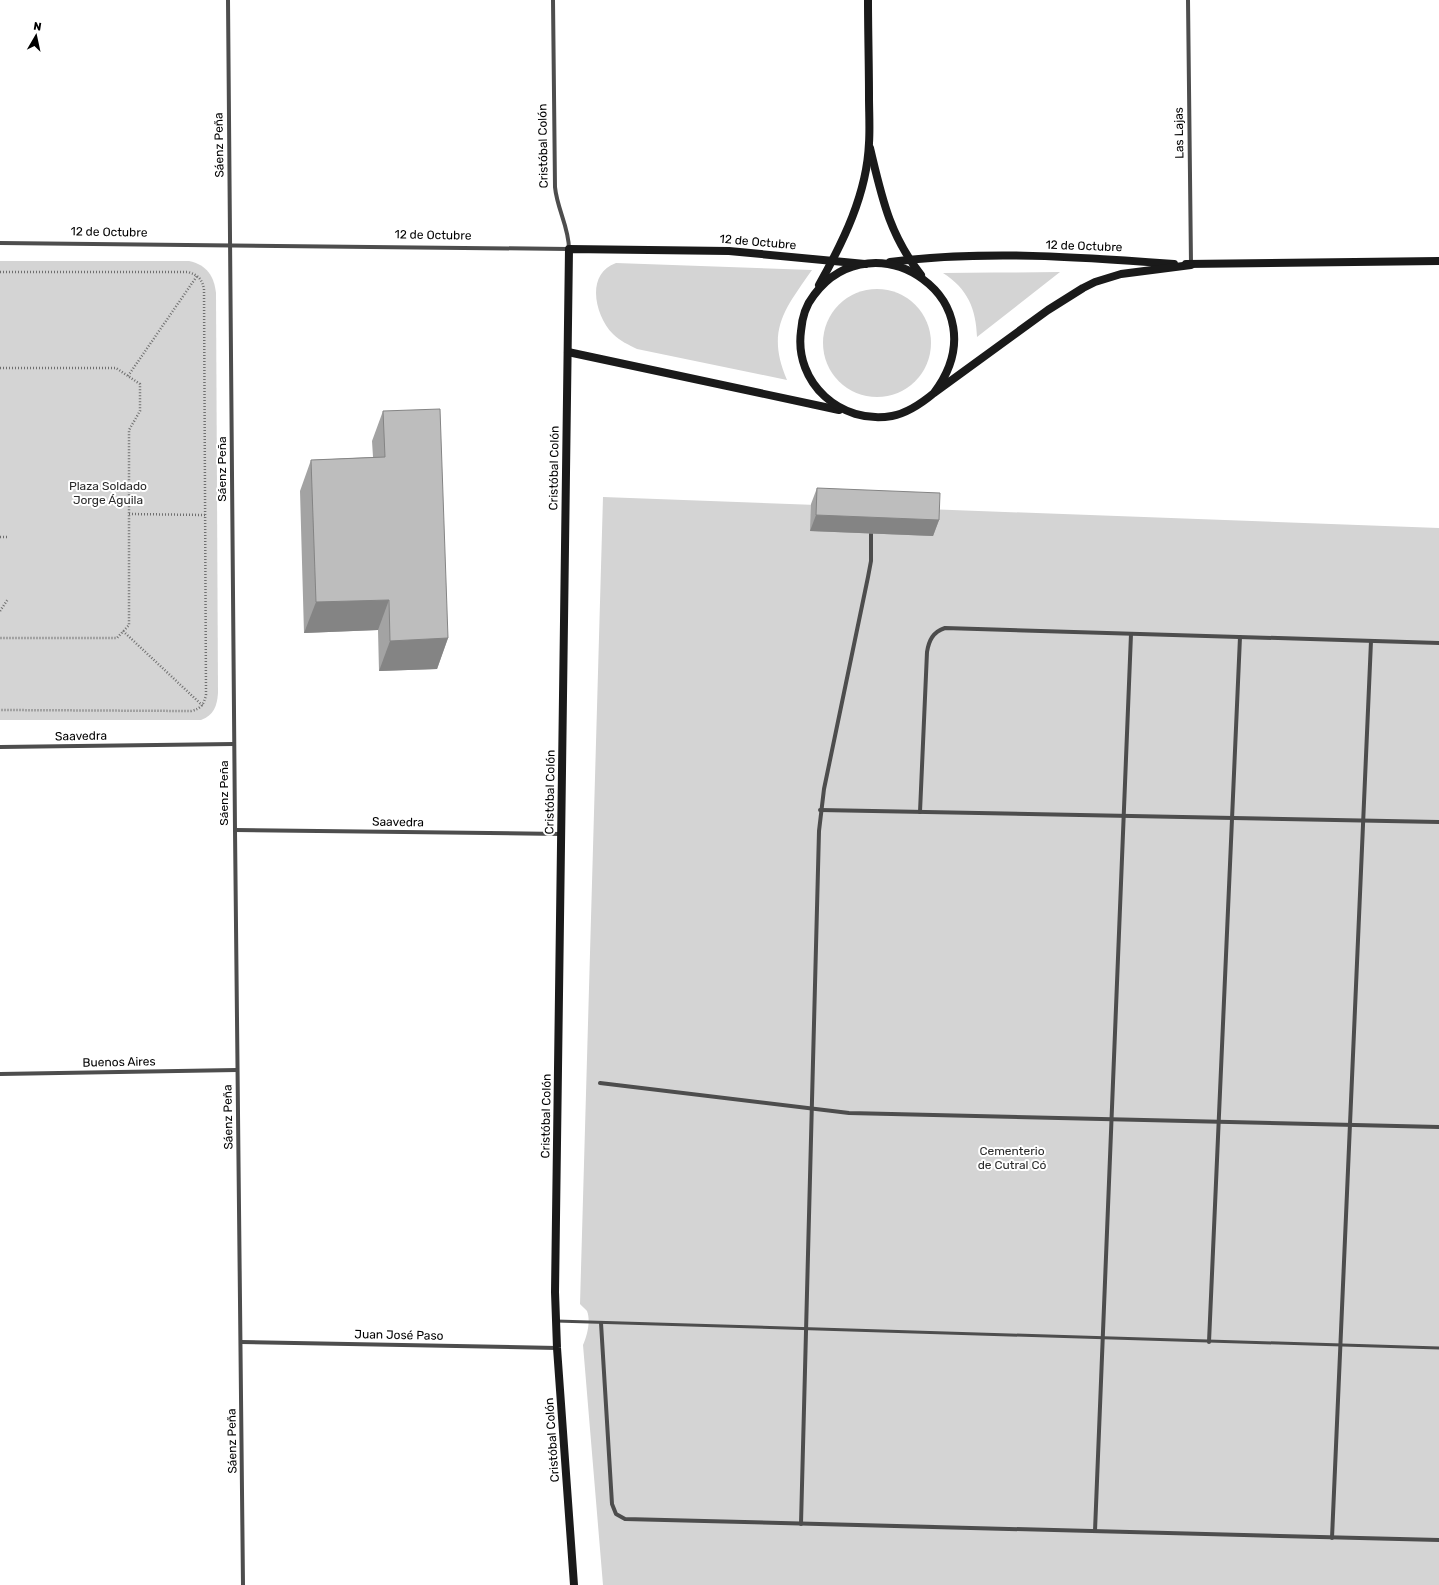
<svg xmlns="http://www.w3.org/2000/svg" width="1439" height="1585" font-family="Rubik,sans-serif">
  <rect width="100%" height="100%" fill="#fff"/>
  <g fill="#d4d4d4">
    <path d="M0,261H189C207,265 214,276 216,293L218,693C217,706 214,715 201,720H0Z"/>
    <path d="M616,263L812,270C784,310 766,331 787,380L637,349C629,345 620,341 613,334C595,316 585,274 616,263Z"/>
    <path d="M1060,272L977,337C976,309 968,289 943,273Z"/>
    <circle cx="877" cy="343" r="54"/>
    <path d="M603,497L1439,528V1585H603L583,1345C587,1336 591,1321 587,1311C585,1309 582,1306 580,1304Z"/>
  </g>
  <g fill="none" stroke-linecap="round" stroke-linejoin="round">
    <g stroke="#6f6f6f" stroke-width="2.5" stroke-dasharray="1 2" stroke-linecap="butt">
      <path d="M0,272H188C198,275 202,279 204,289L206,695C204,704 201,709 191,711L0,710"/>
      <path d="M0,368H116L140,384V411L129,430V625L117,638H0"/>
      <path d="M128,376L197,276"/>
      <path d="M129,514L205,515"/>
      <path d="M0,537H7"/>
      <path d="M0,611L8,599"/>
      <path d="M123,631L203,706"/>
    </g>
    <path stroke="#4d4d4d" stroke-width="3" d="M556,1321L1439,1348"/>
    <g stroke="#4d4d4d" stroke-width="4">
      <path d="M228,0L235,830L243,1585"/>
      <path d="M1188,0L1191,264"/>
      <path d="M0,243L569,249C569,227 557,209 555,187L553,0"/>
      <path d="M0,747L234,744"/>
      <path d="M820,810L1439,822"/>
      <path d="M920,812L927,652C929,640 933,632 945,628L1439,643"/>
      <path d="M235,830L561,834"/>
      <path d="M0,1074L237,1070"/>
      <path d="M600,1083L849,1113L1439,1127"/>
      <path d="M601,1323L612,1504L616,1514L625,1519L1439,1540"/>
      <path d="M241,1342L557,1348"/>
      <path d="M1209,1342L1240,637"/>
      <path d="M801,1524L819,831L824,789L868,577L871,561V533"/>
      <path d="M1095,1531L1131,634"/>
      <path d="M1332,1538L1371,641"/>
    </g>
    <g stroke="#1a1a1a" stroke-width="8">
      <path d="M870,148C882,198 889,234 921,275"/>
      <path d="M890,262C985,250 1080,257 1174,264"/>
      <path d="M1186,264L1439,261"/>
      <path d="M819,285C843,242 867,194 869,143C870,128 869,112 869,97C869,65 868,32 868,0"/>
      <path d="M568,352L839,410"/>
      <path d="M934,393C1004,300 874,215 814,295C806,305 802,318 801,331C794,383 841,425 892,416C908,413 922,403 934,393L1048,310L1083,288L1095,282L1121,274L1191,265"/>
      <path d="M574,1585L557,1348L555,1292L569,249L729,251L865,264"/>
    </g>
  </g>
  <g fill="#a3a3a3">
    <path d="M383,411L448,638L437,669L379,671L378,630L304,633L300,491L311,460L373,457L372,441Z"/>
    <path d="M817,488L939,520L933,536L810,531L811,504Z"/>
  </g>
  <g fill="#848484">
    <path d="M816,515L939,520L933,536L810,531Z"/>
    <path d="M389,600L378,630L304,633L316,602Z"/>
    <path d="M448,638L437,669L379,671L390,641Z"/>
  </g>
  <g fill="#bdbdbd" stroke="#848484">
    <path d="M440,409L448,638L390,641L389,600L316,602L311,460L385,457L383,411Z"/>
    <path d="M817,488L940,493L939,520L816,515Z"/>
  </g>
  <g text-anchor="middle" stroke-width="4" stroke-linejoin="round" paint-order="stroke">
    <g font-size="12" fill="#000" stroke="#fff">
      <text transform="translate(1179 133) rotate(-91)" y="4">Las Lajas</text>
      <text transform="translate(219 145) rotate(-91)" y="4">Sáenz Peña</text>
      <text transform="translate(543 146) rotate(-91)" y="4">Cristóbal Colón</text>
      <text transform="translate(109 232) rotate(1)" y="4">12 de Octubre</text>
      <text transform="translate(433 235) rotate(1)" y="4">12 de Octubre</text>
      <text transform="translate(758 242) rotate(5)" y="4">12 de Octubre</text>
      <text transform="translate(1084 246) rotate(2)" y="4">12 de Octubre</text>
      <text transform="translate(554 468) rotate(-89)" y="4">Cristóbal Colón</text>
      <text transform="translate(222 469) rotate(-90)" y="4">Sáenz Peña</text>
      <text transform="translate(81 736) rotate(-1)" y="4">Saavedra</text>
      <text transform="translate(550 792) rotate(-89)" y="4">Cristóbal Colón</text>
      <text transform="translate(224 793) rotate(-90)" y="4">Sáenz Peña</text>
      <text transform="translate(398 822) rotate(1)" y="4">Saavedra</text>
      <text transform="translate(119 1062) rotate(-1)" y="4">Buenos Aires</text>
      <text transform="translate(546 1116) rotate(-89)" y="4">Cristóbal Colón</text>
      <text transform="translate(228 1117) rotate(-91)" y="4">Sáenz Peña</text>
      <text transform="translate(399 1335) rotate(1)" y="4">Juan José Paso</text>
      <text transform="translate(552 1440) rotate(-94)" y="4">Cristóbal Colón</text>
      <text transform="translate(232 1441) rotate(-91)" y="4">Sáenz Peña</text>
    </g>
    <g font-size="12" fill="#2b2b2b" stroke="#fff">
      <text x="108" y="490">Plaza Soldado<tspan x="108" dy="14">Jorge Águila</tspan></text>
      <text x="1012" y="1155">Cementerio<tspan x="1012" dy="14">de Cutral Có</tspan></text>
    </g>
  </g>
  <g transform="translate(36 36) rotate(9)" stroke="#ffffff" stroke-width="3" paint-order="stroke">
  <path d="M0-3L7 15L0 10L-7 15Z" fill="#000000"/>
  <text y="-6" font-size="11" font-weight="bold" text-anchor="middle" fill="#000000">N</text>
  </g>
</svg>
